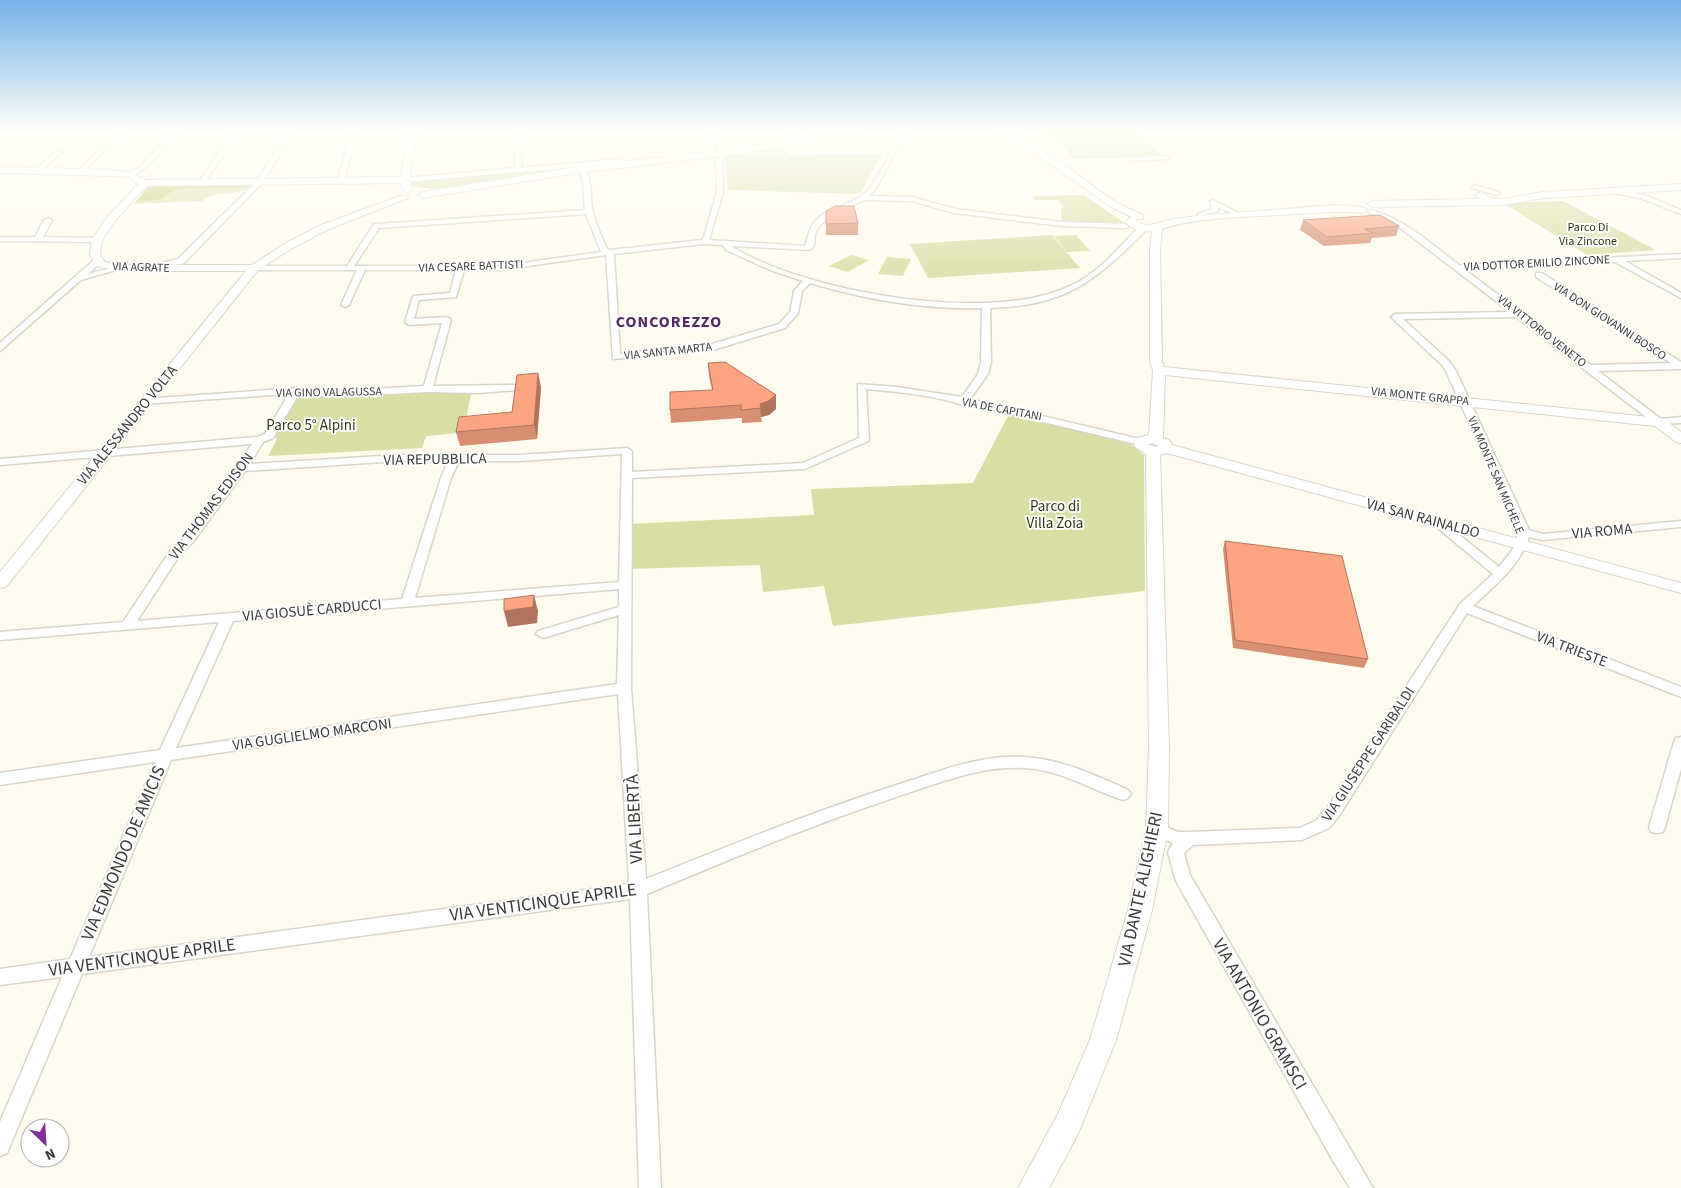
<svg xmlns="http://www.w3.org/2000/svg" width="1681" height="1188" font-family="'Source Sans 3',sans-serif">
  <rect width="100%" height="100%" fill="#fffcef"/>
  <g fill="#d9dea4">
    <path d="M1038,132H1137L1163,157L1074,159L1057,139H1048Z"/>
    <path d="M775,147L791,155L882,154L860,194L728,190L726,157L737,152Z"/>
    <path d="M600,165L433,189L420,188L411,185V182Z"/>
    <path d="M149,185L248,186V188C232,197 214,190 202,201L134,204Z"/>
    <path d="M1084,195L1126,224L1062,222L1061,209L1063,207L1058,200H1034L1032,196Z"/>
    <path d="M1563,201L1656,250L1587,255L1503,203Z"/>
    <path d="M1052,235L1080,268L928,278L910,244Z"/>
    <path d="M1076,235L1090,251L1067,252L1054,236Z"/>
    <path d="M851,255L869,260L848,272L829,266Z"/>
    <path d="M887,257L911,259L903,276L878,274Z"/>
    <path d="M429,391L471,394L464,430L458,433L426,436L422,448L268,456L277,439L274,436L295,396Z"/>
    <path d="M1009,414L1130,444L1144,455L1145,591L833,626L824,586L763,592L760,565L629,569L630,524L814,515L811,489L973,483Z"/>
  </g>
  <path fill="#c0c66e" d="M242,184L248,187L188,188L172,191L162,199L136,202L149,185Z"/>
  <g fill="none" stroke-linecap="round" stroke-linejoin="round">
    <defs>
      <g id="street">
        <path d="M119,132H125L83,172H79V170Z"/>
        <path d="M171,132H177C167,144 143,177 128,176V174L140,167Z"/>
        <path d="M233,132H239L236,136L294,132L262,183L184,263L150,270V266L178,259L257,181L286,136L234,140L204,183H200L199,182Z"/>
        <path d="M351,132H357L344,181L341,183L338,181Z"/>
        <path d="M515,132H521V168L621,159L624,161L621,163L405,182L402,180L405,178L515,168Z"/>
        <path d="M708,132H714L724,151H720Z"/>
        <path d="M791,132H797L796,143L791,142Z"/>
        <path d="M900,132H906L875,190L869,196L912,197L955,209L1062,222L1125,224L1129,226L1125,228L1062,226L954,213L912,201L864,200L827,219L820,225L815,233L814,246L810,250L731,246C805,293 993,325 1072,285C1098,273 1119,248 1138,228H1144V232C1092,284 1066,305 990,308L991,362L988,374L970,399L1144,440L1145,442L1140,445L967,404L963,405C933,395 898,392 866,389L869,439L868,441L805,469L632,478L631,688L646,879C731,845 817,810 906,782C943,770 983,754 1024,757C1061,759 1095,775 1128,790L1131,794L1128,798L1123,800C1089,789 1060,769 1023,768C983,766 945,781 908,793C819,822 733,858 647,894L661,1188H639L630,899L82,974L7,1153L0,1156V1122L62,977L0,985V969L70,959L155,762L0,785V773L160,750L219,622L0,640V632L123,622L170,551L185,538L237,467L252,444L0,465V459L257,437L265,434L289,394L141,404V400L144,399L296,388L337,391L424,386L442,323L409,325L405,322L413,296L450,293L456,270H365L349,305L345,307L341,305L357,270H254L250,268L251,266H347L374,224H377L585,210L583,181L579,170L582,168C594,175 589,200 593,212C596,225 602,237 607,249L610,250L702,240L704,237L717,192L716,161L724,152L727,154L722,161L723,192L709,240L805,246C808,239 808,231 813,224C826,206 854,206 868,190C880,177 892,148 900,132ZM586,214L601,252L500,266H354L379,228ZM704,244L723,245L726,250L770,270L803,281L794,291L790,312L779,324L712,344L620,354L614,254ZM606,255L613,359L713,350L785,328L798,313L802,291L810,283C864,299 925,310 982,308L981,362L978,374L962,397L897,387L858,384L859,438L803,463L632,472V451L627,448L520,455H398L250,464L263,442L273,438L299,394L337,397L428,392L478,393L518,390V386L515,385L433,386L451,320L447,317L414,319L419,300L456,297L464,270H500ZM622,454L619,582L415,598L451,478L459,461H520ZM398,461H448L441,478L402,599L137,621L179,556L193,542L245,471ZM619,589V607L538,631L536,634L543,638L619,615L617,684L176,748L233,621ZM618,694L629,884L89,957L171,760Z"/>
        <path d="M58,150L63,151L40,171H36V169Z"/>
        <path d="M1167,156L1169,159L1131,161L1128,159L1131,157Z"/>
        <path d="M1475,185L1498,192L1499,193L1496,195L1473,188L1472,187Z"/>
        <path d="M1610,189L1644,195L1681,210V214L1640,198L1608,192L1607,191Z"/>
        <path d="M1213,200L1237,212L1238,213L1233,214L1218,207V211L1198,216V214L1212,209L1210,202Z"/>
        <path d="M1371,210C1405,219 1431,244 1459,265L1681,254V258L1625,261L1681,293V298L1615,262L1464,269L1591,365L1671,363L1536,277V273H1542L1681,362V369L1598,371L1661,419L1681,417V423L1655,424L1516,317L1403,319L1449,361L1456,371L1529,530L1543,534L1681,521V527L1543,540L1529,537C1520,566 1494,586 1473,606L1681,687V697L1467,613L1339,816L1329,828L1302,840L1193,845L1184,853L1190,875L1373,1188H1350L1332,1159L1176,881L1168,852L1173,843L1151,834L1149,829L1151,824L1157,823L1178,832H1190L1300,828L1317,820L1327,808L1460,604L1493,574L1433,524L1431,522L1433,520H1441L1499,567L1513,549L1518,533L1446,371L1442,365L1391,317L1395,314L1510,312L1399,227L1384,217L1369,213V211Z"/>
        <path d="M48,218L52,220L43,237L97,238L101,240L97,242L0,241V237H35L44,220Z"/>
        <path d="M95,259L102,261L88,274L119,266L123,268L81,280L0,351V343Z"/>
        <path d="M1681,737V769L1665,827L1663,832L1657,833L1651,832L1649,827L1674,742L1676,738Z"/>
      </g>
      <g id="secondary">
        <path d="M409,132H417L409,180L413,190L408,193L403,190L401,183L146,186L114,222L102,240L100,255L105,262L119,265H252L286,243L321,225L400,196H406L408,198L329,229L294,247L258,270L6,587L0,588V572L246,271H119L97,266L90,255L92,240L105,220L138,184L128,177L113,176L0,173V167L113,170L133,173L145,180L401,177Z"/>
        <path d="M842,132H861L857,134L730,155L577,173L423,198L418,195L423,192L577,167L716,151L722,147L728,149Z"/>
        <path d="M998,132C1029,131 1090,187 1119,204C1127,208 1135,211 1143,215V219H1136V221C1149,230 1159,221 1173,219C1210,214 1247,212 1284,209C1311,207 1340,202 1365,208L1367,210L1362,213C1333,210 1305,214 1277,215C1239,218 1198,217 1162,229L1160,250L1162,361L1164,367L1659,418L1664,419L1681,432V443L1676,442L1655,426L1165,375L1163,438L1169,440L1172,445L1681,583V593L1167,453L1160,455L1169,748L1168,829L1152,910L1116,1040L1078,1134L1049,1188H1018L1058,1114L1090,1040L1128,910L1146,829L1149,748L1146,454L1134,446L1137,438L1149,435L1153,370L1150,361V250L1152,231C1142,232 1133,230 1126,222L1129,218L1132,217L1113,208L1028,149ZM1152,443L1157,445V447L1148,445Z"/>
        <path d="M1681,184V190L1544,198L1502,205L1372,207L1367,204L1372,201L1479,199L1475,195L1480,192L1490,198L1502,199L1544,192Z"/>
      </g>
    </defs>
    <use href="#street" stroke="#d7d4c8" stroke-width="3"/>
    <use href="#secondary" stroke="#d7d4c8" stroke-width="2"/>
    <use href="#street" fill="#fff" fill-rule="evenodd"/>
    <use href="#secondary" fill="#fff" fill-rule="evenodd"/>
  </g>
  <g fill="#d88e71">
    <path d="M826,211L858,223V235H826Z"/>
    <path d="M1303,220L1399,226L1396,236L1372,238L1370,243L1324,246L1300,230Z"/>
    <path d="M708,363L776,395V409L769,415L761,417L762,422L742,423V418L671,423L670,410L712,390L709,376Z"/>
    <path d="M541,387L537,439L460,446L456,432L512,412Z"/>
    <path d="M1225,541L1368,659L1364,668L1233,648L1223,549Z"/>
  </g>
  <g fill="#b0745c">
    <path d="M538,373L541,387L537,439L534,425Z"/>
    <path d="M776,395V409L769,415L761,417L760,404Z"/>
    <path d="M534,595L538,611L537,623L508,627L504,611Z"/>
  </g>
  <g fill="#fba583" stroke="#b0745c">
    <path d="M835,206H854L858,223L826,224V211Z"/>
    <path d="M1380,215L1399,226L1365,229L1373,233L1327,237L1303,220Z"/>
    <path d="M725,362L776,395L768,401L760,404L761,408L741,410V405L670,410V392L713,390L708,363Z"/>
    <path d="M538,373L534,425L456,432L459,417L512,412L517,375Z"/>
    <path d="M1225,541L1342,556L1368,659L1235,640Z"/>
    <path d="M534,595L533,607L504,611V599Z"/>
  </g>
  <linearGradient id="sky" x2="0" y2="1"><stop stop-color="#74b3e9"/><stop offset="0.44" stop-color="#fffef8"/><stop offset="1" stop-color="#fffef8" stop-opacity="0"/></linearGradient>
  <rect width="1681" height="298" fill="url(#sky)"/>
  <g text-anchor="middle" stroke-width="4" stroke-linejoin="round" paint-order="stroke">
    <g font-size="12" fill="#32340d" stroke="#fff">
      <text x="1588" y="231">Parco Di<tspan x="1588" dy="14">Via Zincone</tspan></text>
    </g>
    <g font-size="12" fill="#3b3a35" stroke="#fff">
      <text transform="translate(1537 263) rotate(-3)" y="4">VIA DOTTOR EMILIO ZINCONE</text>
      <text transform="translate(471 266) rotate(-2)" y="4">VIA CESARE BATTISTI</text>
      <text transform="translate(141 267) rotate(2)" y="4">VIA AGRATE</text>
      <text transform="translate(1610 321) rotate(33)" y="4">VIA DON GIOVANNI BOSCO</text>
      <text transform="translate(1542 331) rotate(38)" y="4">VIA VITTORIO VENETO</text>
      <text transform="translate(668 351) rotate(-6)" y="4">VIA SANTA MARTA</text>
      <text transform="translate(329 392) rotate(-1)" y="4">VIA GINO VALAGUSSA</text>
      <text transform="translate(1420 396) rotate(6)" y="4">VIA MONTE GRAPPA</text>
      <text transform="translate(1002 409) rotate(11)" y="4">VIA DE CAPITANI</text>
      <text transform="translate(1496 475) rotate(67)" y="4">VIA MONTE SAN MICHELE</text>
    </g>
    <g font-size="15" fill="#3b3a35" stroke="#fff">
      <text transform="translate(127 425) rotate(-51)" y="5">VIA ALESSANDRO VOLTA</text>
      <text transform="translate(435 459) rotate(-1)" y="5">VIA REPUBBLICA</text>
      <text transform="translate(211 506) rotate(-53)" y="5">VIA THOMAS EDISON</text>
      <text transform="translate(1423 518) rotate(15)" y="5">VIA SAN RAINALDO</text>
      <text transform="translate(1602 531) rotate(-5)" y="5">VIA ROMA</text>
      <text transform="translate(312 610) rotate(-5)" y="5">VIA GIOSUÈ CARDUCCI</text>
      <text transform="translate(1572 649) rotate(21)" y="5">VIA TRIESTE</text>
      <text transform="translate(312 734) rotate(-8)" y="5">VIA GUGLIELMO MARCONI</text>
      <text transform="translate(1368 754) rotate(-57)" y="5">VIA GIUSEPPE GARIBALDI</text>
    </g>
    <g font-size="15" fill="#32340d" stroke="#fff">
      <text x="311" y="430">Parco 5° Alpini</text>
      <text x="1055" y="511">Parco di<tspan x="1055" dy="17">Villa Zoia</tspan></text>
    </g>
    <g font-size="16" font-weight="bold" letter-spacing="1" fill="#532a5f" stroke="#fff">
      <text x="669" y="327">CONCOREZZO</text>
    </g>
    <g font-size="18" fill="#3b3a35" stroke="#fff">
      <text transform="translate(634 819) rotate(-93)" y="6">VIA LIBERTÀ</text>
      <text transform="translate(123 853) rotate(-67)" y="6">VIA EDMONDO DE AMICIS</text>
      <text transform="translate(1140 889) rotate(-78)" y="6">VIA DANTE ALIGHIERI</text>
      <text transform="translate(543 902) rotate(-8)" y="6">VIA VENTICINQUE APRILE</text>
      <text transform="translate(142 957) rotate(-8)" y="6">VIA VENTICINQUE APRILE</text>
      <text transform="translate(1260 1014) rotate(60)" y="6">VIA ANTONIO GRAMSCI</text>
    </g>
  </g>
  <g transform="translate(45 1143) rotate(155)"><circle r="24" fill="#ffffff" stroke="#b1b0ae"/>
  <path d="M0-4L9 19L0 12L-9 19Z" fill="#832d9b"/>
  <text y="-8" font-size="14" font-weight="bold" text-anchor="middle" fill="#3b3a35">N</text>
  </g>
</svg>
